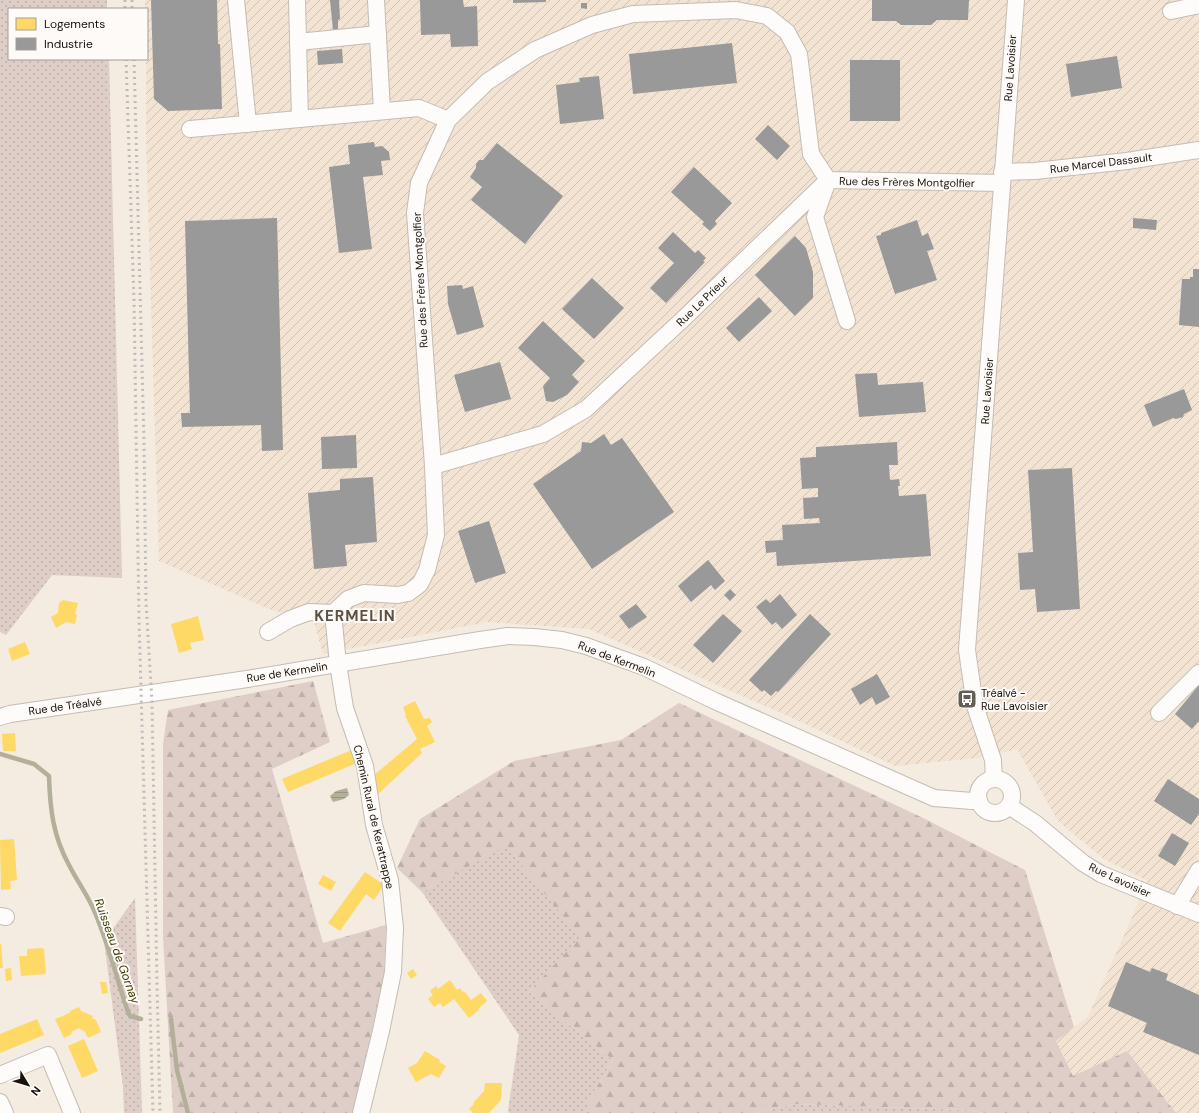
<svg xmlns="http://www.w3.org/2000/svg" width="1199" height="1113" font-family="'DM Sans',sans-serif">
  <defs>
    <pattern id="industrial-furrows" width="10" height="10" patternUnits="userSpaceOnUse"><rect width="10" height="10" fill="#f3e3d2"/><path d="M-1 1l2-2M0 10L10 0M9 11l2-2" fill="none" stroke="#d0c2b3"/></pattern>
    <pattern id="grass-dots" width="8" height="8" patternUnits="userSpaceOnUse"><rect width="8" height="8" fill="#dfcdc7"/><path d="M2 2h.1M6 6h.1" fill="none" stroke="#bfafaa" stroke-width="1.8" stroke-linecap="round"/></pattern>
    <pattern id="forest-firs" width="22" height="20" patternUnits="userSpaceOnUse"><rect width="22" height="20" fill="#dfcdc7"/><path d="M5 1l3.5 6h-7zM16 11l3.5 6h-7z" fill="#bfafaa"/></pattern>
    <pattern id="water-rules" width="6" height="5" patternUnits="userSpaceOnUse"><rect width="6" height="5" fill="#b3b099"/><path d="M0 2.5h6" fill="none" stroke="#999683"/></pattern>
  </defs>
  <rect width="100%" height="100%" fill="#f4ebe1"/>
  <path fill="url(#industrial-furrows)" d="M145,0H1199V1113H1176L1127,1051L1073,1076L1056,1040L1088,1017L1148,881L1104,859L1058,821L1017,749L978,758L895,766L786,715L589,629L487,622L323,654L314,622L269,609L159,561L146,140V59H147V9H145Z"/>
  <g fill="url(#grass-dots)">
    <path d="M0,0H107V9H9V59H109L122,578L52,575L6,635L0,632Z"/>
    <path d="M506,845L581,937L529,992L613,1060L591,1096L587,1113H509L508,1111L519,1035L422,892Z"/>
    <path d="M135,898L142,1113H124L123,1087L104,941Z"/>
    <path d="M795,1104L965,1110L985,1113H756Z"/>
  </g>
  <g fill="url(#forest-firs)">
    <path d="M313,681L330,742L272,769L323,943L386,925L384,977L353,1113H173L163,937V744L168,710Z"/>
    <path d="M679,703L923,818L1025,870L1074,1027L1056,1041L1073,1076L1127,1051L1176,1113H985L965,1110L795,1104L756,1113H587L591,1096L613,1060L529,992L580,937L506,846L422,892L397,868L420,819L514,761L621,740Z"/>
  </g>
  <path fill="url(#water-rules)" d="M347,788L349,795L344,799L333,802L330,796L336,791Z"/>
  <g fill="#ffd966">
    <path d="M63,600L78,603L75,614L77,615L75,624L66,622L56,628L51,617L58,613L59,603Z"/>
    <path d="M198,616L204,640L190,643L192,649L179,653L171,624Z"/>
    <path d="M25,642L30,654L12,661L8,649Z"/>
    <path d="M415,701L424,719L430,718L432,722L427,726L435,742L420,749L422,753L377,795L373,776L417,739L405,716L406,715L403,707Z"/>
    <path d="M15,733L16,751H3L2,734Z"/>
    <path d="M354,749L359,762L288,792L282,779Z"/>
    <path d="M14,839L17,880L10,881L11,889L1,890L0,840Z"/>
    <path d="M365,872L384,885L374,900L366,894L340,931L328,923Z"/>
    <path d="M323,875L336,882L331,891L318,884Z"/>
    <path d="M0,944H1L3,968H0Z"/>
    <path d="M42,948L44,949L46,974L21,976L19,956H27V950L28,949Z"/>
    <path d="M11,968L12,980L6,981L5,969Z"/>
    <path d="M413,969L417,975L411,979L407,973Z"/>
    <path d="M450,980L457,990L460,988L463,992L464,991L471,1000L481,993L487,1001L478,1009L479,1010L469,1018L454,999L443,1007L440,1003L434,1007L428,999L433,995L430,991L436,986L438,989Z"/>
    <path d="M100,982H106L108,993L102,994Z"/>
    <path d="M79,1007L81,1011L93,1016L92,1018L96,1020L101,1032L88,1038L85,1032L79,1028L71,1032L72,1034L64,1038L55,1019L65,1015L71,1012L70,1011Z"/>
    <path d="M37,1019L44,1035L0,1053V1034Z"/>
    <path d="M84,1039L98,1071L82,1078L68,1046Z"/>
    <path d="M425,1051L440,1060L439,1062L446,1066L439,1078L431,1074L416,1082L408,1068L417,1063Z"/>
    <path d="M485,1083H502L501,1100L489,1113H473L469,1109L474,1104L473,1103L484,1091Z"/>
  </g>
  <g fill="#999">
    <path d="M151,0H217L218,44H220L222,109L168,111L154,99Z"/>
    <path d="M330,0H339L340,19L338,20V29L333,30Z"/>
    <path d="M420,0H463L464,7L477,6L478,46L451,47L450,34L421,35Z"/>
    <path d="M513,0H546V2L513,3Z"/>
    <path d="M872,0H969L968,20H937L931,25H901L896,21H872Z"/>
    <path d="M581,3H587V9L581,8Z"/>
    <path d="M732,43L737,83L633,94L629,54Z"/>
    <path d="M342,49L343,63L318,65L317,51Z"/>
    <path d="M1117,56L1122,88L1071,97L1066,64Z"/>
    <rect x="850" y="60" width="50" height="61"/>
    <path d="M599,76L604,119L560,124L556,85L580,82L579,78Z"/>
    <path d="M768,125L790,146L777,160L755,139Z"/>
    <path d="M374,142L375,147L382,146L389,152L390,160L381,161L383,175L363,177L372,249L339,253L329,167L350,164L348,145Z"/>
    <path d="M497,143L563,196L525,244L471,200L482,187L470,177L476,168V164L479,160H483Z"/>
    <path d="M694,167L732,203L715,221L717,224L710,231L702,224L704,222L671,192Z"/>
    <path d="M277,218L283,450L262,451L261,425L182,427L181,413H190L185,221Z"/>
    <path d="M1133,218L1157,220L1156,230L1133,228Z"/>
    <path d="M917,220L922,236L928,233L934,249L927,251L937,280L895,294L876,236L881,235V233Z"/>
    <path d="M673,232L695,253L698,250L706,258L703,261L705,262L666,303L650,288L674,263L658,248Z"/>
    <path d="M795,236L806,248L813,272V298L795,316L755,275Z"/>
    <path d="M1193,269H1199V327L1179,325L1182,279H1190V277H1193Z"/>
    <path d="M592,278L624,308L594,339L562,309Z"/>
    <path d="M462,285L463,289L473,286L484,327L457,335L448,304L447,286Z"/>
    <path d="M759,297L772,311L739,342L726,328Z"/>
    <path d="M543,321L585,361L572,375L579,382L567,395L553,402L546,401L543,386L550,378L518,348Z"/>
    <path d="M500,362L511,399L465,412L454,375Z"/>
    <path d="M877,373L878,385L923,382L926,412L859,417L855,374Z"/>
    <path d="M1184,389L1192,410L1184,414L1183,417L1176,419L1173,418L1153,427L1144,405Z"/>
    <path d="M604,434L611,445L622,438L674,512L592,569L533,484L581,451L582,442L591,443Z"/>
    <path d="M356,435L357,468L322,469L321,437Z"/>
    <path d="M897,442L898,465H889L890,480L899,479L900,486H898L899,496L926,494L931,556L777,566L776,552L766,553L765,541L783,540L782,525L820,523L819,518L804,519L803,498L818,497V488L802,489L800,458L816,457V447Z"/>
    <path d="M1072,468L1080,609L1037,612L1035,589L1020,590L1018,553L1033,552L1028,470Z"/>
    <path d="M373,477L377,542L345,545L347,566L314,569L308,493L340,490V479Z"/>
    <path d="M489,521L506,573L475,583L458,531Z"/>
    <path d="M708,560L725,581L715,590L711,585L691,602L678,586Z"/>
    <path d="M730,589L736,595L730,601L724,595Z"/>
    <path d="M780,594L797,615L782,629L776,622L772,625L756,607L766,599L770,603Z"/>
    <path d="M636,604L647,617L629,629L619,616Z"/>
    <path d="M723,614L742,631L713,663L693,645Z"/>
    <path d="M810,614L831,634L778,692L776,691L771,696L764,690L762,692L749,680Z"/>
    <path d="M877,674L890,697L876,705L872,697L860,705L851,689Z"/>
    <path d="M1199,685V721L1192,729L1175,714Z"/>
    <path d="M1168,779L1199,799V814L1191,825L1154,801Z"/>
    <path d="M1172,833L1189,843L1175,866L1158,856Z"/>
    <path d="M1126,962L1150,972L1152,968L1168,974L1166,980L1199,995V1055L1143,1032L1147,1023L1108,1006Z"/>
  </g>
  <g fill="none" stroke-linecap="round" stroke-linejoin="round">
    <g stroke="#b3b099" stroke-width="4.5">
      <path d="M0,754L34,764L49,776C50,809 53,836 69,865C76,879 86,893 93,908C108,941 116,977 128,1012L130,1016L141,1019"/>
      <path d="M171,1019L177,1070L188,1113"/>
    </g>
    <defs>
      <g id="minor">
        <path d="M236,0L248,124"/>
        <path d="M297,0L300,119"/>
        <path d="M376,0L382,111"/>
        <path d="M1171,11L1199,5"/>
        <path d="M298,42L378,34"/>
        <path d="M190,129L419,108L448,120"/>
        <path d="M1002,172L1035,171L1127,161L1199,150"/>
        <path d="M827,183L815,217L847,321"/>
        <path d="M433,466L543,434L586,409L682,320L828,180"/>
        <path d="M268,632L290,619L309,612L333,613"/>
        <path d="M1159,713L1199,673"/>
        <path d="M0,717L10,714L247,679L480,640L508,636L534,637L562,640L586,646L644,667L715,701L934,798L972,801L979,800"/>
        <path d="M994,779L993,760L975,706L967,650L1016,0"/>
        <circle cx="995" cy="796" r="17"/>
        <path d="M1009,806L1035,823L1083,863L1101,874L1199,914"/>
        <path d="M1177,906L1199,870"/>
        <path d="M0,916L6,917"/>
        <path d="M0,1075L48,1055L72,1113"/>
        <path d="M0,1102L5,1113"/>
        <path d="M361,1113L381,1031L393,972L395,928L390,880L374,825L365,766L345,708L338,664L333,613L348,599L364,593L398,595L408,593L420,584L427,570L436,535L433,466L415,213L419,183L448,120L487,82L535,50L592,25L633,14L736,10L767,16L787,32L799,54L811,154L828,180L1002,183"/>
      </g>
    </defs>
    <use href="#minor" stroke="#c4bcb4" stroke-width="18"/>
    <use href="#minor" stroke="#fdfcfa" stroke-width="16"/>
    <g stroke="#bebcba" stroke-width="3" stroke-dasharray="2 4" stroke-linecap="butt">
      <path d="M125,0V9"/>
      <path d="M132,0V9"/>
      <path d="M126,59L134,301L139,619L153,1113"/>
      <path d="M134,59L144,442L146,602L152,702L157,985L160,1113"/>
    </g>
  </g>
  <defs>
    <symbol id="bus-square" viewBox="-11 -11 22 22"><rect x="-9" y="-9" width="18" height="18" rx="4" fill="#645e57" stroke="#fefaf7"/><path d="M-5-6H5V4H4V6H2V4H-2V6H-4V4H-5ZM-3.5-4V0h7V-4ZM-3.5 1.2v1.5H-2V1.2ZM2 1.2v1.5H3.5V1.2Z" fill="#fff"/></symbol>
  </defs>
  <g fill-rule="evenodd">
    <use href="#bus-square" x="956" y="688" width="22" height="22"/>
  </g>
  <g text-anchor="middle" stroke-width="4" stroke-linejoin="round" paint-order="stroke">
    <g font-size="11" fill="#17120c" stroke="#fefaf7">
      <text transform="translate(1010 68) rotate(-86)" y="4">Rue Lavoisier</text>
      <text transform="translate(1101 163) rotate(-7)" y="4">Rue Marcel Dassault</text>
      <text transform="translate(907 182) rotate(1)" y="4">Rue des Frères Montgolfier</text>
      <text transform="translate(420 280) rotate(-93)" y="4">Rue des Frères Montgolfier</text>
      <text transform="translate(702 301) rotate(-44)" y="4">Rue Le Prieur</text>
      <text transform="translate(987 391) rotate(-86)" y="4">Rue Lavoisier</text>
      <text transform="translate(617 659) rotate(21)" y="4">Rue de Kermelin</text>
      <text transform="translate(287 672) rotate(-9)" y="4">Rue de Kermelin</text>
      <text transform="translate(65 706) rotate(-8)" y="4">Rue de Tréalvé</text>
      <text transform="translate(374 817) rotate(77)" y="4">Chemin Rural de Kerattrappe</text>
      <text transform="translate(1120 880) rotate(25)" y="4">Rue Lavoisier</text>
    </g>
    <g font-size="11" fill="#17120c" stroke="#fefaf7" text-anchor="start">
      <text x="981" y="697">Tréalvé -<tspan x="981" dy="13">Rue Lavoisier</tspan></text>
    </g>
    <g font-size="12" font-style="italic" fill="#403e06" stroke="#fefaf7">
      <text transform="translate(117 951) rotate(70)" y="4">Ruisseau de Gornay</text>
    </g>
    <g font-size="15" font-weight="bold" letter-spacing="1" fill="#5e5041" stroke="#fefaf7">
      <text x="355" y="621">KERMELIN</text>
    </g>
  </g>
  <rect x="8" y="8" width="140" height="52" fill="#fefaf7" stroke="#a29d99"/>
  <rect x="16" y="18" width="20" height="12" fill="#ffd966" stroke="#a29d99"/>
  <text x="44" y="28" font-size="12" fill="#17120c">Logements</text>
  <rect x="16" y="38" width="20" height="12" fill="#999999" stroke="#a29d99"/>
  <text x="44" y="48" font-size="12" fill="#17120c">Industrie</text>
  <g transform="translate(28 1085) rotate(128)" stroke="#fefaf7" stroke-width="3" paint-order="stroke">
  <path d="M0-3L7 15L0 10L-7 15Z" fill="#17120c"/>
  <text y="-6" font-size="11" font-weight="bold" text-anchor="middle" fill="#17120c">N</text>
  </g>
</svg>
